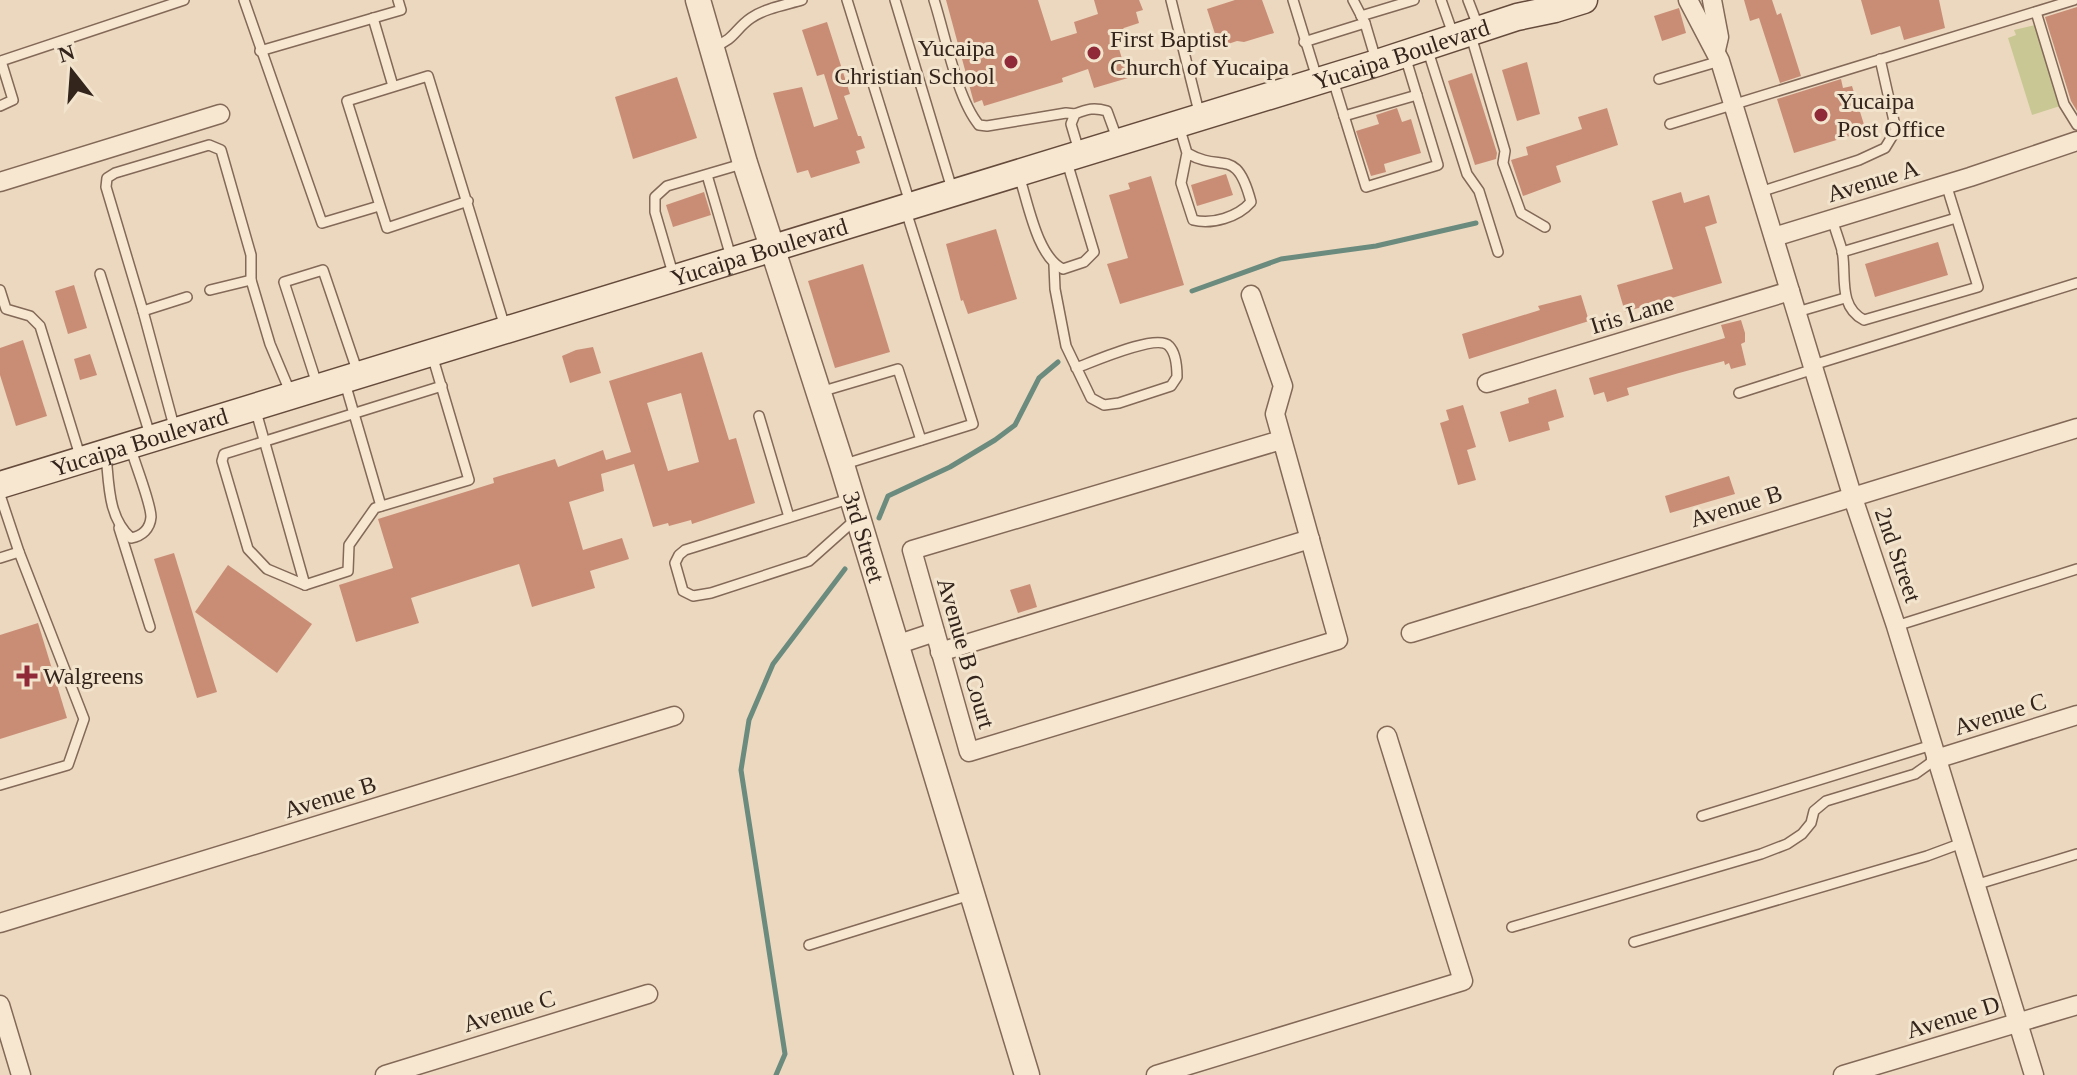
<svg xmlns="http://www.w3.org/2000/svg" width="2077" height="1075" font-family="Georgia,serif">
  <rect width="100%" height="100%" fill="#ecd8bf"/>
  <path fill="#c9c894" d="M2035,25L2060,106L2032,115L2008,38L2016,35L2014,30Z"/>
  <g fill="none" stroke-linecap="round" stroke-linejoin="round">
    <g stroke="#6a8b7e" stroke-width="5">
      <path d="M1192,291L1281,259L1376,246L1476,223"/>
      <path d="M879,518L888,496L950,467L995,440L1015,425L1039,378L1058,362"/>
      <path d="M776,1075L785,1054L741,770L749,720L773,664L845,569"/>
    </g>
  </g>
  <g fill="#c98d76" fill-rule="evenodd">
    <path d="M946,0H1038L1051,41L1077,33L1074,22L1098,14L1094,0H1139L1143,10L1136,12L1139,23L1124,28L1115,36L1128,78L1094,88L1088,69L1062,78L1063,82L984,106L982,100L974,103Z"/>
    <path d="M1235,0H1262L1274,33L1244,42L1237,41L1225,45L1222,35L1216,37L1207,9Z"/>
    <path d="M1744,0H1772L1777,15L1781,13L1801,76L1780,83L1759,18L1750,21Z"/>
    <path d="M1861,0H1939L1945,28L1904,40L1900,26L1871,35Z"/>
    <path d="M2077,7V111L2071,101L2045,17Z"/>
    <path d="M1679,8L1686,33L1662,41L1654,16Z"/>
    <path d="M827,22L850,94L844,96L858,136H861L865,148L856,151L860,163L811,178L808,170L797,173L773,93L802,87L814,127L838,119L824,74L817,76L802,30Z"/>
    <path d="M1527,62L1540,114L1517,121L1502,70Z"/>
    <path d="M1472,73L1497,153L1496,159L1475,165L1448,81Z"/>
    <path d="M677,77L697,138L633,159L615,97Z"/>
    <path d="M1841,79L1843,88L1852,86L1866,131L1794,153L1777,99Z"/>
    <path d="M1397,108L1402,122L1411,119L1421,153L1384,164L1386,172L1371,176L1356,131L1379,124L1376,115Z"/>
    <path d="M1607,108L1618,145L1556,166L1561,182L1523,196L1511,160L1528,155L1526,147L1582,129L1578,117Z"/>
    <path d="M1226,174L1233,195L1197,206L1191,185Z"/>
    <path d="M1151,176L1184,285L1120,304L1107,264L1128,258L1109,195L1130,189L1128,183Z"/>
    <path d="M704,192L711,215L673,227L666,205Z"/>
    <path d="M1681,192L1684,203L1709,195L1717,223L1705,227L1722,283L1625,312L1617,285L1673,269L1652,201Z"/>
    <path d="M996,229L1017,299L968,314L963,300L961,301L946,244Z"/>
    <path d="M1938,242L1948,275L1875,297L1865,264Z"/>
    <path d="M863,264L890,352L835,368L808,281Z"/>
    <path d="M74,285L87,328L68,334L55,291Z"/>
    <path d="M1581,295L1589,321L1469,359L1462,334L1540,310L1538,306Z"/>
    <path d="M1741,320L1745,333V342L1741,344L1746,365L1731,369L1729,363L1725,365L1724,361L1679,373L1627,388L1629,395L1607,402L1604,392L1594,395L1589,378L1725,338L1721,325Z"/>
    <path d="M23,340L47,416L16,426L0,375V348Z"/>
    <path d="M593,347L601,373L570,383L562,356L576,350Z"/>
    <path d="M702,352L729,440L736,438L755,503L692,524L691,520L669,526L668,523L653,527L634,464L601,474L604,491L569,502L583,550L622,538L629,559L590,571L595,588L532,607L519,564L411,598L419,623L356,642L339,585L393,568L378,519L494,483L493,478L555,459L558,467L603,450L606,460L631,452L609,381ZM681,393L699,462L668,471L647,403Z"/>
    <path d="M90,354L97,375L80,380L74,359Z"/>
    <path d="M1556,389L1564,417L1548,422L1550,430L1509,442L1500,412L1529,403L1528,398Z"/>
    <path d="M1463,405L1476,447L1467,450L1476,480L1458,485L1440,423L1449,420L1446,410Z"/>
    <path d="M1729,476L1735,494L1670,513L1665,496Z"/>
    <path d="M174,553L217,692L197,698L154,559Z"/>
    <path d="M228,565L312,624L277,673L195,612Z"/>
    <path d="M1030,584L1037,607L1018,613L1010,590Z"/>
    <path d="M38,623L67,718L0,739V635Z"/>
  </g>
  <g fill="none" stroke-linecap="round" stroke-linejoin="round">
    <defs>
      <g id="service">
        <path d="M244,0L322,223L379,206"/>
        <path d="M847,0L910,203"/>
        <path d="M895,0L952,189"/>
        <path d="M934,0C945,34 957,99 979,125L987,126L1066,113L1075,114"/>
        <path d="M1171,0L1200,116"/>
        <path d="M1293,0L1317,78"/>
        <path d="M1353,0L1365,23L1376,60"/>
        <path d="M1441,0L1453,34"/>
        <path d="M1468,0L1478,26"/>
        <path d="M2036,12L2064,104L2077,125"/>
        <path d="M1361,16L1414,0"/>
        <path d="M373,18L393,86"/>
        <path d="M1471,36L1505,151L1503,163L1521,213L1545,227"/>
        <path d="M1304,42L1365,23"/>
        <path d="M715,46C734,40 736,28 751,18C766,8 785,5 802,0"/>
        <path d="M260,51L401,10L398,0"/>
        <path d="M1428,51L1467,174L1479,191L1498,252"/>
        <path d="M1659,79L1720,61"/>
        <path d="M1333,80L1366,187L1438,165L1405,56"/>
        <path d="M0,106L13,100L1,61L184,0"/>
        <path d="M1344,116L1417,95"/>
        <path d="M1670,124L2074,0"/>
        <path d="M1179,126L1187,153L1181,183L1193,220C1212,225 1238,217 1251,202C1236,145 1223,174 1187,153"/>
        <path d="M1079,151L1071,124L1075,114C1087,109 1094,107 1107,111L1118,141"/>
        <path d="M707,175L731,257"/>
        <path d="M1019,176C1028,202 1037,257 1063,269L1084,262L1094,252L1067,162"/>
        <path d="M1760,192L1859,160L1885,148L1896,130L1880,59"/>
        <path d="M468,201L387,228L347,101L428,76L505,327"/>
        <path d="M1832,219C1835,229 1839,240 1842,250C1847,274 1837,306 1864,320L1978,287L1946,184"/>
        <path d="M1842,252L1956,218"/>
        <path d="M1054,265L1055,289L1066,346L1091,398L1104,405L1119,403L1171,386L1177,377C1177,367 1176,353 1169,346C1157,333 1093,362 1076,368"/>
        <path d="M100,274L151,438"/>
        <path d="M674,277L655,212V197L667,186L742,164"/>
        <path d="M0,290L6,309L30,316L40,326L81,459"/>
        <path d="M210,290L251,280"/>
        <path d="M143,311L187,297"/>
        <path d="M1797,312L1845,298"/>
        <path d="M1813,365L2077,283"/>
        <path d="M345,383L381,506"/>
        <path d="M317,384L284,282L323,270L358,373"/>
        <path d="M820,392L898,369L921,440"/>
        <path d="M1739,393L1814,369"/>
        <path d="M255,408L305,585L348,571L349,545L375,508L469,480L432,355"/>
        <path d="M759,416L789,517"/>
        <path d="M175,430L143,311L106,187L107,178L115,173L209,145L221,150L251,255V280L270,344L291,394"/>
        <path d="M106,455C109,484 108,518 131,538C142,536 150,529 151,517C151,503 135,464 131,449"/>
        <path d="M845,464L973,424L906,211"/>
        <path d="M0,495L19,552L84,719L68,765L0,785"/>
        <path d="M852,498L685,550L679,555L675,563L683,591L693,596L711,593L809,561L856,519"/>
        <path d="M119,528L150,627"/>
        <path d="M0,558L19,552"/>
        <path d="M305,585L267,569L248,549L222,461L224,454L442,386"/>
        <path d="M1896,626L2077,569"/>
        <path d="M1702,816L1932,745"/>
        <path d="M1975,885L2077,854"/>
        <path d="M1512,927L1761,854L1787,844L1802,834L1811,823L1814,811L1826,801L1915,774L1936,759"/>
        <path d="M1634,942L1927,856L1962,843"/>
        <path d="M809,945L970,895"/>
      </g>
      <g id="minor">
        <path d="M1688,0L1720,61L1852,495L1896,626L2034,1075"/>
        <path d="M1712,0L1719,37L1716,50"/>
        <path d="M0,182L220,114"/>
        <path d="M1774,237L1970,177L2077,141"/>
        <path d="M1251,295L1283,386L1275,414L1338,640L969,752L912,550L1281,440"/>
        <path d="M1487,383L1790,291"/>
        <path d="M1411,633L2077,428"/>
        <path d="M896,645L935,632"/>
        <path d="M940,652L1310,539"/>
        <path d="M1936,759L2077,715"/>
        <path d="M0,923L674,716"/>
        <path d="M0,1005L21,1075"/>
        <path d="M385,1075L648,994"/>
        <path d="M1156,1075L1463,981L1387,736"/>
        <path d="M1843,1075L2077,1005"/>
      </g>
      <g id="tertiary">
        <path id="s1" d="M698,0L745,163L842,465L1027,1075"/>
      </g>
      <g id="secondary">
        <path id="s2" d="M0,485L1377,63L1517,17L1555,9L1584,0"/>
      </g>
    </defs>
    <use href="#service" stroke="#836958" stroke-width="12"/>
    <use href="#minor" stroke="#836958" stroke-width="21"/>
    <use href="#tertiary" stroke="#836958" stroke-width="27"/>
    <use href="#secondary" stroke="#654b3b" stroke-width="29"/>
    <use href="#service" stroke="#f7e7d1" stroke-width="9"/>
    <use href="#minor" stroke="#f7e7d1" stroke-width="18"/>
    <use href="#tertiary" stroke="#f7e7d1" stroke-width="24"/>
    <use href="#secondary" stroke="#f7e7d1" stroke-width="26"/>
  </g>
  <g fill="#902a39" stroke="#f3e4ce" stroke-width="3">
    <circle cx="1094" cy="53" r="8"/>
    <circle cx="1011" cy="62" r="8"/>
    <circle cx="1821" cy="115" r="8"/>
    <path d="M23 664h8v8h8v8h-8v8h-8v-8h-8v-8h8z"/>
  </g>
  <g text-anchor="middle" stroke-width="6" stroke-linejoin="round" paint-order="stroke">
    <g font-size="24" fill="#33241c" stroke="#f3e4ce" text-anchor="start">
      <text x="1110" y="47">First Baptist<tspan x="1110" dy="28">Church of Yucaipa</tspan></text>
      <text x="995" y="56" text-anchor="end">Yucaipa<tspan x="995" dy="28">Christian School</tspan></text>
      <text x="1837" y="109">Yucaipa<tspan x="1837" dy="28">Post Office</tspan></text>
      <text x="43" y="684">Walgreens</text>
    </g>
    <g font-size="24" fill="#33241c" stroke="#f3e4ce">
      <text dy="8" stroke="none"><textPath href="#s2" startOffset="1466">Yucaipa Boulevard</textPath></text>
      <text transform="translate(1873 181) rotate(-17)" y="8">Avenue A</text>
      <text dy="8" stroke="none"><textPath href="#s2" startOffset="794">Yucaipa Boulevard</textPath></text>
      <text transform="translate(1632 314) rotate(-17)" y="8">Iris Lane</text>
      <text dy="8" stroke="none"><textPath href="#s2" startOffset="146">Yucaipa Boulevard</textPath></text>
      <text transform="translate(1736 506) rotate(-17)" y="8">Avenue B</text>
      <text dy="8" stroke="none"><textPath href="#s1" startOffset="562">3rd Street</textPath></text>
      <text transform="translate(1898 555) rotate(71)" y="8">2nd Street</text>
      <text transform="translate(966 653) rotate(74)" y="8">Avenue B Court</text>
      <text transform="translate(2000 714) rotate(-17)" y="8">Avenue C</text>
      <text transform="translate(330 797) rotate(-17)" y="8">Avenue B</text>
      <text transform="translate(509 1011) rotate(-17)" y="8">Avenue C</text>
      <text transform="translate(1953 1017) rotate(-17)" y="8">Avenue D</text>
    </g>
  </g>
  <g transform="translate(72 72) rotate(343)" stroke="#f3e4ce" stroke-width="6" paint-order="stroke">
  <path d="M0-6L14 30L0 20L-14 30Z" fill="#33241c"/>
  <text y="-12" font-size="22" font-weight="bold" text-anchor="middle" fill="#33241c">N</text>
  </g>
</svg>
